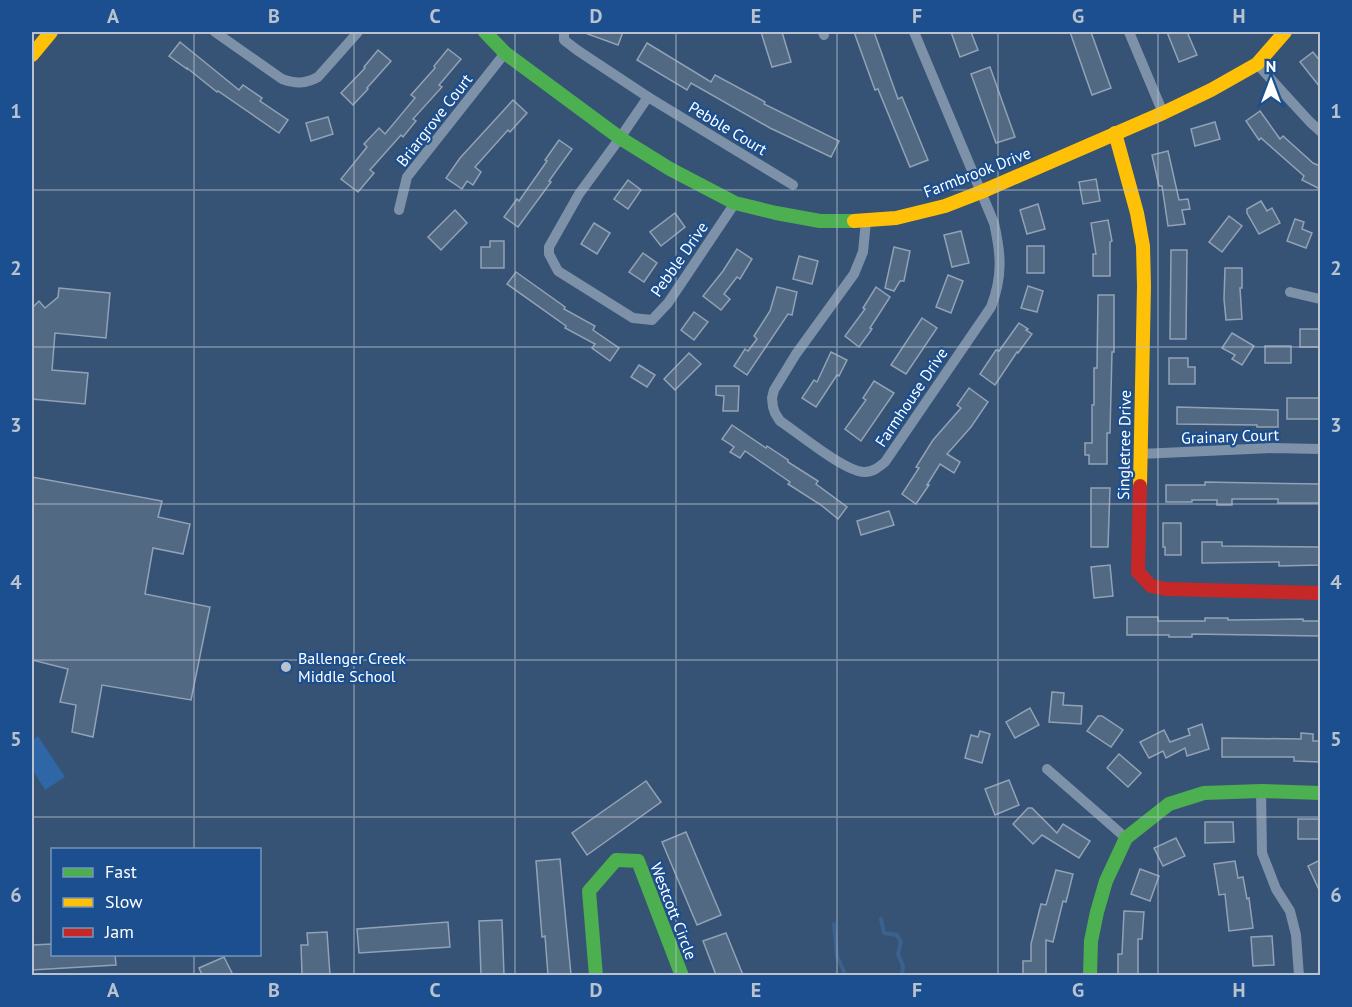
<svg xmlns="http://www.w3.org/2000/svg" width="1352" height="1007" font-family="'PT Sans',sans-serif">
  <rect width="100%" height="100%" fill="#365274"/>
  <path fill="#2f66a5" d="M38,736L65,777L45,790L32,769V741Z"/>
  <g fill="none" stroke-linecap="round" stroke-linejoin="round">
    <g stroke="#3b618d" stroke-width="4">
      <path d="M881,919L884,933L897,935L901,942L898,954L903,966L902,976"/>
      <path d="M834,924L837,956L846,976"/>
    </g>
  </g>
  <g fill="#526984" stroke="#92a2b6" stroke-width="1.5">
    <path d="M585,32H623L618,45L585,33Z"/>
    <path d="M761,32H782L791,62L772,67Z"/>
    <path d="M854,32H874L898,99L902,97L928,160L910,167L878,89L875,90Z"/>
    <path d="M951,32H971L978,50L960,57Z"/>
    <path d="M1070,32H1091L1111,88L1092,95Z"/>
    <path d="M1167,32H1187L1197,55L1179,62Z"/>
    <path d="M180,42L239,90L243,85L262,98L260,101L288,120L279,133L218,91L217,92L187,68V69L169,56Z"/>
    <path d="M647,43L711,82L715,75L765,102L764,104L839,141L831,157L770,128L691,83L687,90L637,60Z"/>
    <path d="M448,49L461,59L439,85L442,87L413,119L416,121L403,137L401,135L370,170L374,173L358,192L341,179L367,147L364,144L379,128L385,134L415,98L411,95L435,68L434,66Z"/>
    <path d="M378,50L391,61L367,88L368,89L353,105L341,93L365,68L364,67Z"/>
    <path d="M1313,52L1320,61V87L1300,62Z"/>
    <path d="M990,67L1015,137L996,143L971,74Z"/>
    <path d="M513,100L527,113L510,132L508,130L475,167L481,172L473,185L467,181L462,189L446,178L460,158Z"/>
    <path d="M1260,111L1280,139L1283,136L1313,163L1320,166V189L1302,180L1304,176L1261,138L1259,140L1246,121Z"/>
    <path d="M328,117L333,134L311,141L306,123Z"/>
    <path d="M1215,122L1220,139L1195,146L1191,129Z"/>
    <path d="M559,140L572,149L549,181L551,182L518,227L504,217L517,199L519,201L547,161L545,160Z"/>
    <path d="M1168,151L1179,200L1188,199L1190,209L1182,210L1185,224L1168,226L1162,186H1159L1152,155Z"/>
    <path d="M1096,179L1100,201L1083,204L1079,182Z"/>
    <path d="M628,180L641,190L628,209L614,199Z"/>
    <path d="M1261,201L1267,211L1272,208L1280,223L1259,234L1247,213V209Z"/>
    <path d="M1038,204L1045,229L1027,234L1020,210Z"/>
    <path d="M455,210L467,223L441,250L428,237Z"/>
    <path d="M675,213L685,227L661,246L650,232Z"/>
    <path d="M1229,216L1242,226L1222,252L1209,242Z"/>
    <path d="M1295,219L1304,222L1302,229L1312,233L1306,248L1287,241Z"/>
    <path d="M1108,220L1112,241L1110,242V276H1093V254H1096L1091,223Z"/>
    <path d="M594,223L610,233L597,254L581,244Z"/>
    <path d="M961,231L969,263L952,267L944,235Z"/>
    <path d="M490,241H504V268H481V247H490Z"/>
    <rect x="1027" y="246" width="17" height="27"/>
    <path d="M894,247L910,251L904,281H900L894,291L885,288Z"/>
    <path d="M737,249L752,259L740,279L737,277L724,294L730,299L721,310L703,296L723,271Z"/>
    <path d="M1171,250H1187L1186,339H1170Z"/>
    <path d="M643,253L657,263L644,282L629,272Z"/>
    <path d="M799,256L818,261L812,284L793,279Z"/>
    <path d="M1225,268H1242V288H1240L1242,319L1226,320L1224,299Z"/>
    <path d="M516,272L565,307L564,309L595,326L593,330L619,348L610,361L592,348L595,344L565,328L566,326L507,284Z"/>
    <path d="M948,275L963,281L951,313L936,307Z"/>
    <path d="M1028,286L1043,291L1037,312L1021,308Z"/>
    <path d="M777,287L797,292L792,315L788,314L747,375L734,366L745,349L748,351L757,339L754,336L770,311Z"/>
    <path d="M876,287L890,297L870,328L872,329L859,347L845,336L865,309L863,308Z"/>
    <path d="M59,288L110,293L106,338L55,333L52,370L88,373L85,404L32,399V308L39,301L45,308L58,297Z"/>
    <path d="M1098,295H1114V352H1112L1110,433H1107V464H1089V455H1085V443H1092V405H1094V368H1097Z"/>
    <path d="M694,312L708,322L694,340L681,330Z"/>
    <path d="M922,318L937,328L906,374L891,365Z"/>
    <path d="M1019,323L1028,329L1026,330L1032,334L1018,353L1017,352L995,385L980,374L996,350L999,351Z"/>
    <rect x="1300" y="329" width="20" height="18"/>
    <path d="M1232,333L1254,346L1242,365L1232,359L1235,355L1222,348Z"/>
    <rect x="1265" y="346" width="26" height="17"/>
    <path d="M831,352L847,360L839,376L837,375L816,407L802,398L814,380L817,382Z"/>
    <path d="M689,353L701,364L675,390L664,379Z"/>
    <path d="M1169,358H1188V367H1195V384H1169Z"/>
    <path d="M639,365L655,375L647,387L631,377Z"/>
    <path d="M874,381L894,393L861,441L845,429L866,400L863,398Z"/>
    <path d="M716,386H739L738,411H723L724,396L716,395Z"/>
    <path d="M969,388L988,402L971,427L947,454L960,462L954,473L940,464L927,485H929L916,504L902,494L919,468L916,467L933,440L961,408L957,405Z"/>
    <rect x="1287" y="398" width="33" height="21"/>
    <path d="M1177,407L1278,410V427H1257V425L1177,424Z"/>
    <path d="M732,425L766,448L767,446L788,460V462L818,481L816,484L847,507L838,519L821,505L788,484L790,482L745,451L740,458L730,452L734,447L722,439Z"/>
    <path d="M32,477L162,501L158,517L190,524L183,554L153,548L145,594L210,607L191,700L102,685L93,737L72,732L76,705L60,702L68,669L32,660Z"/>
    <path d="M1205,482L1320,484V503H1278V499H1232V505H1217V500H1192V502H1166V485H1205Z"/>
    <path d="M1091,488H1110L1108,547H1091Z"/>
    <path d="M889,511L894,525L861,535L857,521Z"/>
    <path d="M1163,523H1181V555H1165V547H1163Z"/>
    <path d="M1202,542H1222V546L1320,547V565L1279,566V562L1202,563Z"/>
    <path d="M1110,565L1113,596L1094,598L1091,567Z"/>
    <path d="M1127,617H1158V621H1205V618H1228V620L1303,619V621H1320V636L1192,634V637H1169V635H1127Z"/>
    <path d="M1052,692L1064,693L1063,705L1082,706L1081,724L1049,722Z"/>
    <path d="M1030,708L1039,725L1015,738L1006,722Z"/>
    <path d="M1098,716H1102L1123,730L1111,747L1087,731Z"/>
    <path d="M1202,724L1209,749L1187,756L1185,748L1166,758L1163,751L1149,758L1140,742L1164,730L1170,742L1190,735L1188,729Z"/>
    <path d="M980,731L990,734L982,763L965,758L971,735L978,737Z"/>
    <path d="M1301,733L1313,734V741H1320V762L1294,761V757H1222V738L1301,739Z"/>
    <path d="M1119,754L1141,773L1128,787L1107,768Z"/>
    <path d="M1009,780L1019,805L995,815L985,789Z"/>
    <path d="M646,781L661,802L587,855L572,833Z"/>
    <path d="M1028,808H1032L1057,833L1063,824L1090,841L1079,858L1042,835L1033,844L1013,824Z"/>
    <rect x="1298" y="819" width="22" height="20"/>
    <path d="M1205,822H1233L1234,842L1205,843Z"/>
    <path d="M686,832L721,915L697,925L662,842Z"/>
    <path d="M1176,838L1185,856L1163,866L1154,848Z"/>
    <path d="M560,859L571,975H548L545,936L542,937L536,861Z"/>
    <path d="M1320,860V892L1308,866Z"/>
    <path d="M1235,861L1238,878L1243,877L1247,899L1249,898L1253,928L1229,931L1225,894L1219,895L1214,864Z"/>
    <path d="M1140,869L1159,876L1150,901L1131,894Z"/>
    <path d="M1056,870L1073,874L1066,902L1063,901L1053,942L1046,940V975H1023V961H1031V944L1041,904L1046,905Z"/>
    <path d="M1124,911L1144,912L1142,939H1138V975H1118V954H1122Z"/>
    <path d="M502,920L504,975H481L479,921Z"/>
    <path d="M448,922L450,947L359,953L357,929Z"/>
    <path d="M327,932L330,975H302L301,945H308L307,933Z"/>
    <path d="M726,933L743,975H716L703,941Z"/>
    <path d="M1272,936L1274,965L1253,966L1251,937Z"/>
    <path d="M52,944V954H115L116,965L32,970V945Z"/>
    <path d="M224,957L233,975H202L199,968Z"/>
  </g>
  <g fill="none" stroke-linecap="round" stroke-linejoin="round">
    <g stroke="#7d92a8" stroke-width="10">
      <path d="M215,32L282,79C296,84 305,84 318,77L358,32"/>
      <path d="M564,32V40L577,50L648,97L793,185"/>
      <path d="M823,32L824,35"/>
      <path d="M1129,32L1163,113"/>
      <path d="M1257,64L1310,122L1320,131"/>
      <path d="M648,97L620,138L579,194L549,247V254L558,271L633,318L652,320L668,303L735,203"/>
      <path d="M399,210L407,177L505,53"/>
      <path d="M866,221L863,252L854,274L796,354L774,390L772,398L773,407L775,413L780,421C797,432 846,473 865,472C873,472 879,467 885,462L991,307C1003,276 1001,254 994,223L914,32"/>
      <path d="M1290,292L1320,299"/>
      <path d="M1140,454L1273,448L1320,449"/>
      <path d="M1047,769L1126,838"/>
      <path d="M1261,791L1262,853L1276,889L1290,911L1296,935L1299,976"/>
    </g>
    <g stroke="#4caf50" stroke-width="14">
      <path d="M485,32L505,53L620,138L670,169L735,203L776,213L820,221H854"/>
      <path d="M596,976L589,891L616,860L638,861L682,976"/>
      <path d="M1090,976L1091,941L1097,912L1106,881L1126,838L1169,804L1204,793L1261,791L1320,793"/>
    </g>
    <g stroke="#ffc107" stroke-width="14">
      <path d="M32,55L51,32"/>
      <path d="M1115,133L1137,213L1143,246L1144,286L1140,486"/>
      <path d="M854,221L896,218L945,206L981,192L1163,113L1211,90L1257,64L1285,32"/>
    </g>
    <path stroke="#c62828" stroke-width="14" d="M1140,486L1138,572L1151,586L1166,589L1320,593"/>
  </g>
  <path fill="none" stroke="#b9c2ce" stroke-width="1.5" stroke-opacity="0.55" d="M194,32V850M354,32V976M515,32V976M676,32V976M837,32V976M998,32V976M1158,32V976M32,190H1320M32,347H1320M32,504H1320M32,660H1320M32,817H1320M194,954V976"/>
  <circle fill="#b9c2ce" stroke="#1b4f8f" stroke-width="2" cx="286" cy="667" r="6"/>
  <g text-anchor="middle" stroke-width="4.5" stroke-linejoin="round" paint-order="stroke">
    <g font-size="16" fill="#fff" stroke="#1b4f8f">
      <text transform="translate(434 120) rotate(-52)" y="6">Briargrove Court</text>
      <text transform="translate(728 128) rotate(31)" y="6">Pebble Court</text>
      <text transform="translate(977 172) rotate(-21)" y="6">Farmbrook Drive</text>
      <text transform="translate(679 259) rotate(-55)" y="6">Pebble Drive</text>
      <text transform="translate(911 397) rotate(-56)" y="6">Farmhouse Drive</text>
      <text transform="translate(1230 436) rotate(-2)" y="6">Grainary Court</text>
      <text transform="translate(1124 445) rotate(-89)" y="6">Singletree Drive</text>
      <text transform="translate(674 911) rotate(69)" y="6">Westcott Circle</text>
    </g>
    <g font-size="16" fill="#fff" stroke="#1b4f8f" text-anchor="start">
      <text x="298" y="664">Ballenger Creek<tspan x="298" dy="18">Middle School</tspan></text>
    </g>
  </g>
  <rect width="1352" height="1007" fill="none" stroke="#1b4f8f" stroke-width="66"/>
  <rect x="51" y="848" width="210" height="108" fill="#1b4f8f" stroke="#7695bc" stroke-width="1.5"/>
  <rect x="63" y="868" width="30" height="9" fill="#4caf50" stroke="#7695bc" stroke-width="1.5"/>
  <text x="105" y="878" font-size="18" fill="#ffffff">Fast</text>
  <rect x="63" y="898" width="30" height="9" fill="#ffc107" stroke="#7695bc" stroke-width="1.5"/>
  <text x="105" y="908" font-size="18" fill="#ffffff">Slow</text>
  <rect x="63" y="928" width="30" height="9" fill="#c62828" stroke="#7695bc" stroke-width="1.5"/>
  <text x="105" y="938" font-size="18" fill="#ffffff">Jam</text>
  <g transform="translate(1271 81)" stroke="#1b4f8f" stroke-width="4.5" paint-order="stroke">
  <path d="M0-4.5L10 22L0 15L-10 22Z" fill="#ffffff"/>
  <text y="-9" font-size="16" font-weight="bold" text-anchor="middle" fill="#ffffff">N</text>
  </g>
  <rect x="33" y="33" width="1286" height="941" fill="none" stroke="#b9c2ce" stroke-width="2"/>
  <g font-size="20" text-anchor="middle" font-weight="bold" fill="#b9c2ce">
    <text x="113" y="23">A</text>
    <text x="274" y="23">B</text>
    <text x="435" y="23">C</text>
    <text x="596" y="23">D</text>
    <text x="756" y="23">E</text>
    <text x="917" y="23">F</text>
    <text x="1078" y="23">G</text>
    <text x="1239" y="23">H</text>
    <text x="16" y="118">1</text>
    <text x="1336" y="118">1</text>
    <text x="16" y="275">2</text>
    <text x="1336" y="275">2</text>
    <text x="16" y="432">3</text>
    <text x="1336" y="432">3</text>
    <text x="16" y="589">4</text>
    <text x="1336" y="589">4</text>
    <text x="16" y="746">5</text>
    <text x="1336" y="746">5</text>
    <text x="16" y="902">6</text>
    <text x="1336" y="902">6</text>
    <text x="113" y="997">A</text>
    <text x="274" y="997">B</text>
    <text x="435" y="997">C</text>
    <text x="596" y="997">D</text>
    <text x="756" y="997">E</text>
    <text x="917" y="997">F</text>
    <text x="1078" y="997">G</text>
    <text x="1239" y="997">H</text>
  </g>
</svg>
